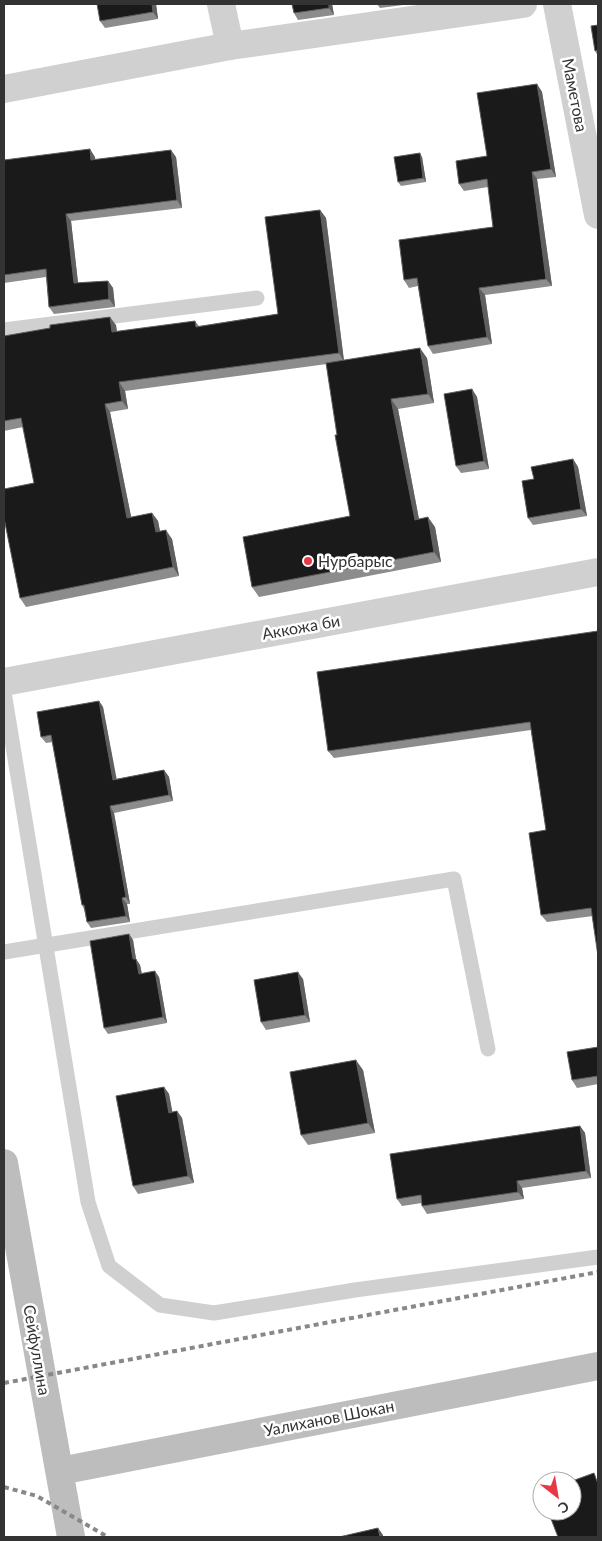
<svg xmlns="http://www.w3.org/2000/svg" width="602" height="1541" font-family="Lato,sans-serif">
  <rect width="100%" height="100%" fill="#fff"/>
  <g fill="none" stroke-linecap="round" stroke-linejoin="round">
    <g stroke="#d0d0d0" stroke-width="15">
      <path d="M4,330L257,298"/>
      <path d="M4,692L88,1202L109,1266L160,1305L214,1313L355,1290L598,1257"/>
      <path d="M4,952L454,879L488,1049"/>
    </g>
    <g stroke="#d0d0d0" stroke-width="28">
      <path d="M221,4L230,46"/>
      <path d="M557,4L598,215"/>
      <path d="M4,89L230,46L523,4"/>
      <path d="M4,682L598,572"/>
    </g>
    <g stroke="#bdbdbd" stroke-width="28">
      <path d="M4,1163L71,1537"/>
      <path d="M60,1471L598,1366"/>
    </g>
    <g stroke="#888" stroke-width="4" stroke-dasharray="5 4" stroke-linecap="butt">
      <path d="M4,1383L598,1272"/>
      <path d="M4,1487L37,1496L108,1537"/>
    </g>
  </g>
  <g fill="#8c8c8c">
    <path d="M156,4L158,19L105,28L100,21Z"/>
    <path d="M332,4L334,15L298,20L294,13Z"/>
    <path d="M377,4H402L403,5L380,8Z"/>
    <path d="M598,25V56L595,51Z"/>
    <path d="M537,84L542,92L556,177L537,179L552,286L485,295L492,344L433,354L428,346L418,286L409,288L404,280L493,227L488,187L464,191L459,184L487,156Z"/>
    <path d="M95,157V159L176,157L182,208L71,221L78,283L108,281L113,288L115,307L54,314L49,307L46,277L4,283V160Z"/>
    <path d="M422,157L426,182L401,186L398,182Z"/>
    <path d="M320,210L326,218L344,360L427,358L434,403L398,409L419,519L435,527L441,562L259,597L252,587L350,516L327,364L125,391L128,409L110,412L131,517L152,513L158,521L160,532L172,539L179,576L26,607L20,598L34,483L23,427L4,431V336L116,325L117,332L195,321L199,326L278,314Z"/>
    <path d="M472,389L477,397L489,469L461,473L456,466Z"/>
    <path d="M573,459L578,467L587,516L533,525L528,518L534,479Z"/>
    <path d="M598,631L593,916L547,922L541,915L546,830L531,730L334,758L328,751Z"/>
    <path d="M99,701L103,707L116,779L164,770L169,777L173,801L114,813L130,904H127L130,922L91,928L87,922L84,909L82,905L53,742L46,743L41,737Z"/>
    <path d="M129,934L133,940L136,959L140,965L142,974L159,977L167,1023L108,1034L104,1028Z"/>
    <path d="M303,979L310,1022L266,1030L261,1022Z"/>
    <path d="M598,1047V1084L577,1088L572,1080Z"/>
    <path d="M363,1070L375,1133L308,1145L301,1135Z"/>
    <path d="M164,1087L169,1094L172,1112L177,1111L182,1118L194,1183L138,1194L133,1186Z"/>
    <path d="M580,1126L585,1133L591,1178L522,1188L524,1199L427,1214L422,1206V1203L402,1206L397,1199Z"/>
  </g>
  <g fill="#5f5f5f">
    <path d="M152,4H156L158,19L153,12Z"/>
    <path d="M329,4H332L334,15L329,8Z"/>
    <path d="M537,84L542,92L556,177L551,169Z"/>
    <path d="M90,149L95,157L96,167L91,160Z"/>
    <path d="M171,150L176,157L182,208L177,200Z"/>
    <path d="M420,153L422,157L426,182L423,178Z"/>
    <path d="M532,172L537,179L552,286L546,279Z"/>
    <path d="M320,210L326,218L344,362L339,353Z"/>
    <path d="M66,214L71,221L79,291L74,283Z"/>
    <path d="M108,281L113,288L115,307L109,299Z"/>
    <path d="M479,288L485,295L492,344L487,337Z"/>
    <path d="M110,317L116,325L118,341L112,332Z"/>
    <path d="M420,348L427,358L434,403L428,394Z"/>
    <path d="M119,382L125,391L128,409L122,401Z"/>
    <path d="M472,389L477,397L489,469L484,461Z"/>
    <path d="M391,399L398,409L421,530L415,520Z"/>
    <path d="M105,404L110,412L133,526L127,518Z"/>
    <path d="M573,459L578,467L587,516L581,509Z"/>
    <path d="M152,513L158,521L162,541L156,532Z"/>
    <path d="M428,517L435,527L441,562L434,552Z"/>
    <path d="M166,530L172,539L179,576L173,567Z"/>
    <path d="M99,701L103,707L118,786L113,780Z"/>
    <path d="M164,770L169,777L173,801L169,795Z"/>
    <path d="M110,806L114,813L130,904L126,897Z"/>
    <path d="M122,898L127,904L130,922L126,916Z"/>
    <path d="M129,934L133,940L136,959L140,965L143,980L139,974L133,959Z"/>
    <path d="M155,971L159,977L167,1023L163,1017Z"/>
    <path d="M298,972L303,979L310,1022L305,1015Z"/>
    <path d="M356,1060L363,1070L375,1133L368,1123Z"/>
    <path d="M164,1087L169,1094L174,1120L169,1113Z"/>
    <path d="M177,1111L182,1118L194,1183L188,1176Z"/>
    <path d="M580,1126L585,1133L591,1178L586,1171Z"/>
    <path d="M517,1181L522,1188L524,1199L518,1192Z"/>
    <path d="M378,1528L383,1535V1537H380Z"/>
  </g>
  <g fill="#1a1a1a" stroke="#5f5f5f">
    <path d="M97,4H152L153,12L100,21Z"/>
    <path d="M292,4H329V8L294,13Z"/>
    <path d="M598,25V50L595,51L591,26Z"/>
    <path d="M537,84L551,169L532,172L546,279L479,288L487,337L428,346L417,278L404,280L399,240L493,227L487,179L459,184L456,161L487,156L477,93Z"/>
    <path d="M90,149L91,160L171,150L177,200L66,214L74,283L108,281L109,299L49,307L46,269L4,275V160Z"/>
    <path d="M420,153L423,178L398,182L394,157Z"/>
    <path d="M320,210L339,353L119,382L122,401L105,404L127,518L152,513L156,532L166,530L173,567L20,598L4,518V489L34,483L21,418L4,421V336L50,328V325L110,317L112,332L195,321L196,327L278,314L265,217Z"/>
    <path d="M420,348L428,394L391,399L415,520L428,517L434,552L252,587L243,537L350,516L335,435H337L326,363Z"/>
    <path d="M472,389L484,461L456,466L444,394Z"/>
    <path d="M573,459L581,509L528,518L522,481L534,479L531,467Z"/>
    <path d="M598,631V956L591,908L541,915L529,833L546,830L530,722L328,751L317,672Z"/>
    <path d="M99,701L113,780L164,770L169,795L110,806L126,897L122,898L126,916L87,922L84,905H82L51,735L41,737L37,712Z"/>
    <path d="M129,934L133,959H136L139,974L155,971L163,1017L104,1028L90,941Z"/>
    <path d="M298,972L305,1015L261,1022L254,980Z"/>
    <path d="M598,1047V1076L572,1080L567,1052Z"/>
    <path d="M356,1060L368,1123L301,1135L290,1072Z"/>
    <path d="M164,1087L169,1113L177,1111L188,1176L133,1186L116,1096Z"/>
    <path d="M580,1126L586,1171L517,1181L518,1192L422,1206L421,1195L397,1199L390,1154Z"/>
    <path d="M594,1473L598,1484V1537H558L548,1511H572V1481Z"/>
    <path d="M378,1528L380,1537H339Z"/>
  </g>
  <circle fill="#e63946" stroke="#fff" stroke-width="2" cx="308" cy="561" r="5"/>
  <g text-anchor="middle" stroke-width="5" stroke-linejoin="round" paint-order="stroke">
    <g font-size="16" fill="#333" stroke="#fff">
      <text transform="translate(575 95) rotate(79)" y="6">Маметова</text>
      <text transform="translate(301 627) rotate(-10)" y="6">Аккожа би</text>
      <text transform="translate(37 1350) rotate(80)" y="6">Сейфуллина</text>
      <text transform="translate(329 1418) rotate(-11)" y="6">Уалиханов Шокан</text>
    </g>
    <g font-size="16" fill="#333" stroke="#fff" text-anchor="start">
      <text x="318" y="567">Нурбарыс</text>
    </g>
  </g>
  <rect width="602" height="1541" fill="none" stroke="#333333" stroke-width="10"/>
  <g transform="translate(557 1496) rotate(149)"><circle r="24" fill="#ffffff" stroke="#adadad"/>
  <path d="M0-4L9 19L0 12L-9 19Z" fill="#e63946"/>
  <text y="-8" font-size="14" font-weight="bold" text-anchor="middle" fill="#333333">С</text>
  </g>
</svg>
